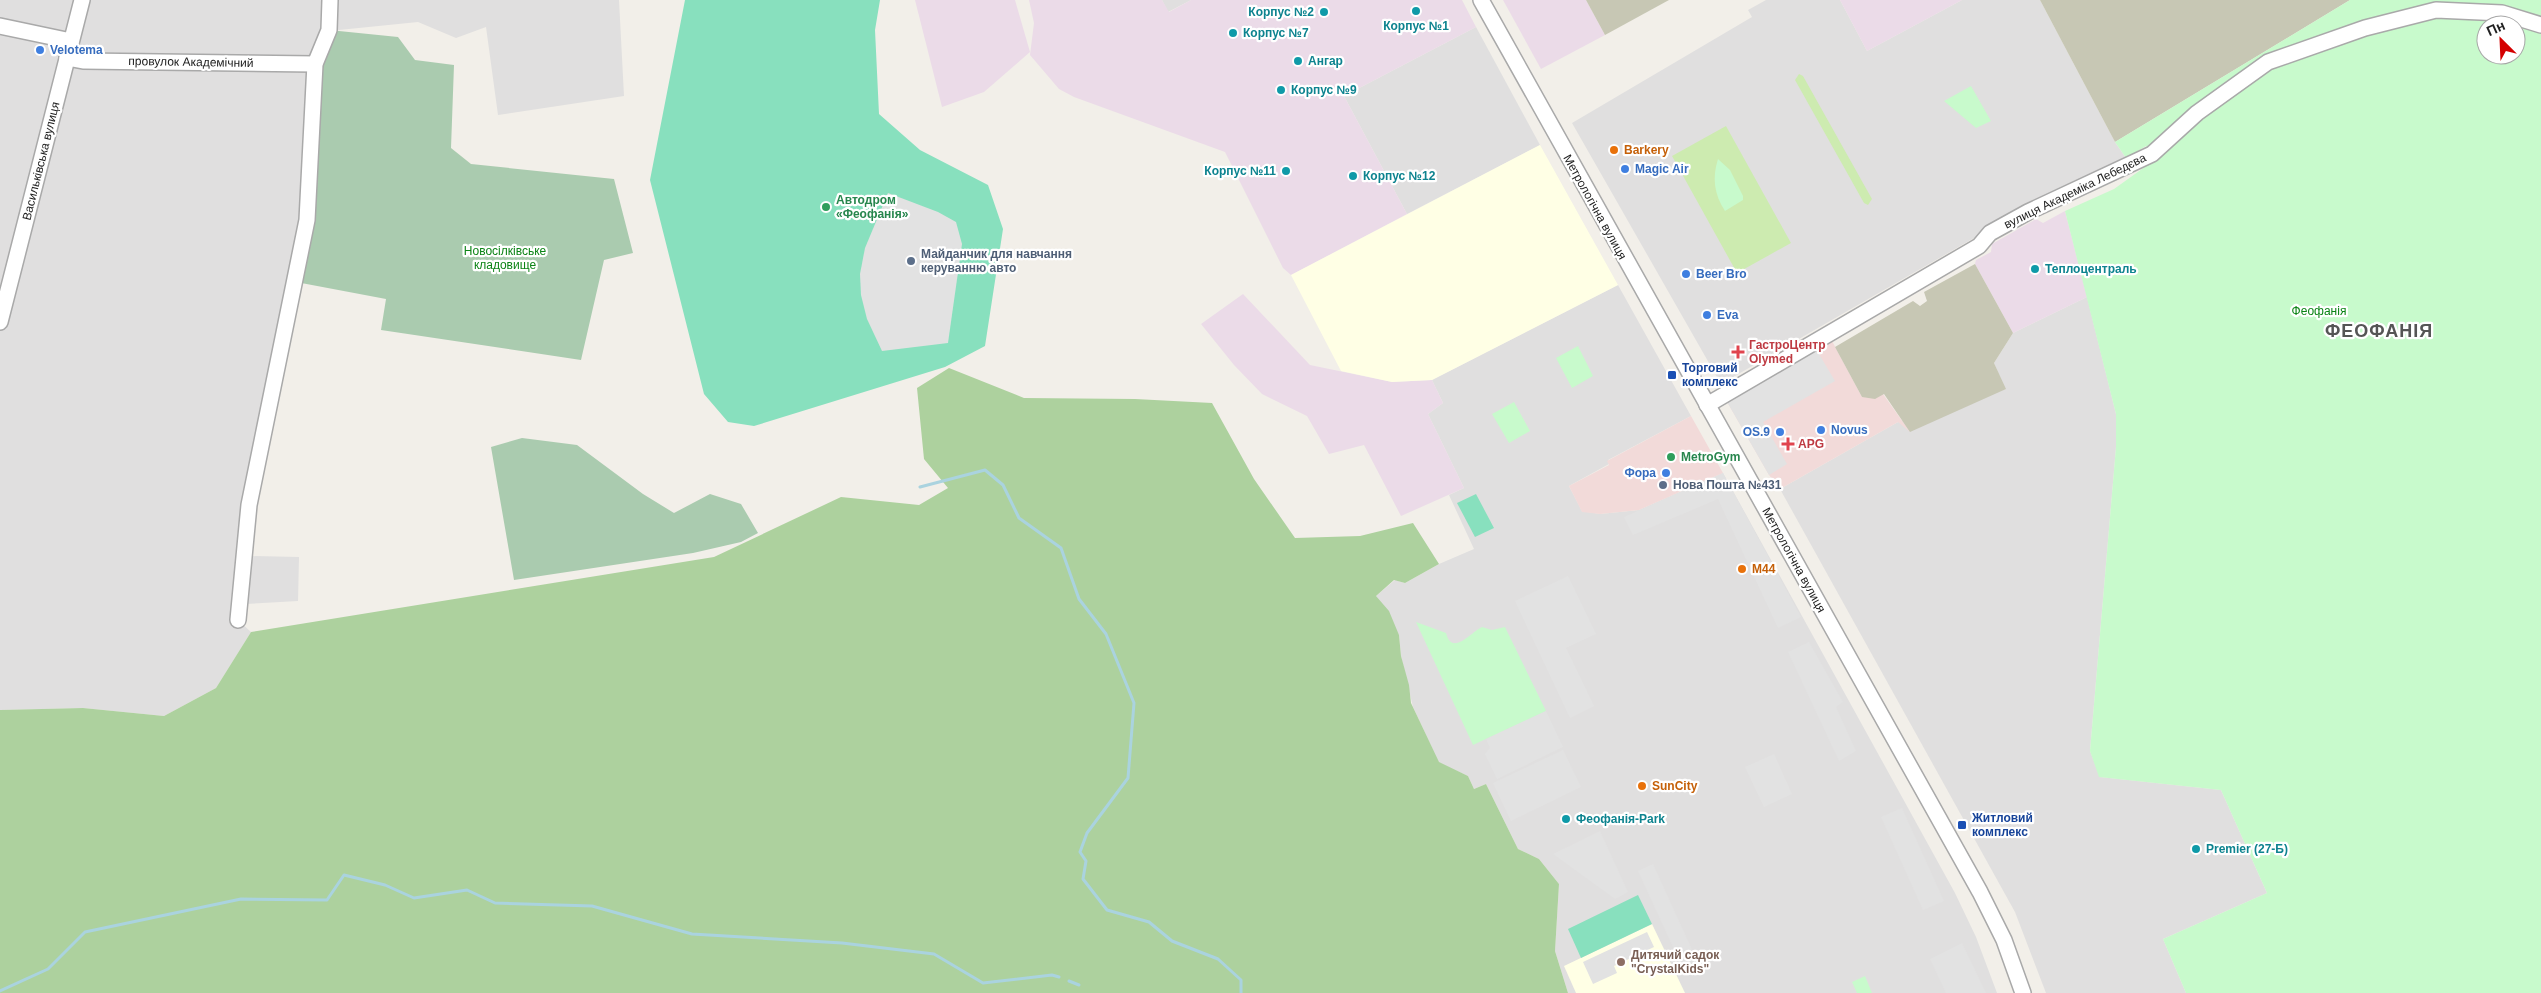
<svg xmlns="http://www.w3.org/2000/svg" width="2541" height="993" font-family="Helvetica,sans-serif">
  <rect width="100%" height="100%" fill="#f2efe9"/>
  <g fill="#e0dfdf">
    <path d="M0,0H619L624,96L498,115L486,27L456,38L418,22L329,31L307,220L267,407L238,620L251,632L216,688L164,716L83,708L0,710Z"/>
    <path d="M1162,0H1191L1168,12Z"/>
    <path d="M1766,0H1840L1867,51L1962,0H2040L2115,142L2126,158L2026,208L1721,384L1572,123L1752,17L1748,10Z"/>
    <path d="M1476,27L1540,145L1407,214L1344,96Z"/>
    <path d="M1618,285L1691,416L1608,460L1609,464L1569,486L1582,511L1600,514L1639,510L1723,473L1955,893L1976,937L1997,993H1568L1555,951L1559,884L1539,859L1518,849L1486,784L1474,789L1468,776L1439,763L1413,707L1401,656L1399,635L1376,596L1395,580L1405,583L1439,564L1474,549L1449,495L1464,488L1428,414L1443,403L1432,380Z"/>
    <path d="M2087,297L2116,414V447L2090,751L2100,777L2221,790L2267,893L2163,939L2186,993H2046L2015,912L1780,489L1898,422L2005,389L1994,363L2013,333Z"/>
    <path d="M248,556L299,557L298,601L245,604Z"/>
  </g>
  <g fill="#f2dad9">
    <path d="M1832,341L1862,397L1883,394L1910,432L1898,422L1780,489L1769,475L1726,400Z"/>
    <path d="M1691,416L1723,473L1639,510L1600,514L1582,512L1569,486L1609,465L1607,461Z"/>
  </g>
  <g fill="#ebdbe8">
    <path d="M915,0H1015L1030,52L984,92L942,107Z"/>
    <path d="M1029,0H1162L1169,12L1191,0H1462L1476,27L1344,96L1407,214L1291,275L1283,268L1225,152L1074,97L1059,89L1030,55L1034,23Z"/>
    <path d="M1503,0H1586L1605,35L1541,69Z"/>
    <path d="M1840,0H1962L1867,51Z"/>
    <path d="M2065,211L2087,297L2013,333L1975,264L1976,260L1991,252L1992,244L2036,219L2043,223Z"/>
    <path d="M1243,294L1310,365L1392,382L1432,380L1443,403L1428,414L1464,488L1401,516L1364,445L1329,454L1307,416L1262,394L1234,365L1201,324Z"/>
  </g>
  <g fill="#ffffe5">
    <path d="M1540,145L1618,285L1432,380L1392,382L1341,371L1291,275Z"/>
    <path d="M1652,924L1685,993H1576L1564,966Z"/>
  </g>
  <g fill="#c7c7b4">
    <path d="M1586,0H1669L1605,35Z"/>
    <path d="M2040,0H2350L2115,142Z"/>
    <path d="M1975,264L2013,333L1994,363L2006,389L1910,432L1884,394L1875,399L1862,397L1835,347L1913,301L1920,306L1927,301L1924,292Z"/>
  </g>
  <g fill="#cdebb0">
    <path d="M1799,74L1803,76L1872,199L1868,205L1864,203L1795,80Z"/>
    <path d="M1726,126L1791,243L1737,273L1672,156Z"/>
  </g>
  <path fill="#add19e" d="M949,368L1024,398L1135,399L1212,403L1254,479L1295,538L1360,536L1413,523L1439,564L1405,583L1394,580L1376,596L1389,611L1399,635L1401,656L1409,685L1411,703L1439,762L1468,776L1474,789L1486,784L1518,849L1539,859L1559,884L1555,951L1568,993H0V710L83,708L164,716L216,688L251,632L714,557L841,497L919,505L948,488L924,459L917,388Z"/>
  <g fill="#aacbaf">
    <path d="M329,30L398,37L415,60L454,65L451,148L471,164L614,179L633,253L604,260L581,360L381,330L386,299L296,282L315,64Z"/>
    <path d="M522,438L577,445L643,494L674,513L710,494L741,504L758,533L741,542L693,553L514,580L491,447Z"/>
  </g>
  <g fill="#c8facc" fill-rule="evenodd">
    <path d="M2350,0H2541V993H2186L2163,939L2267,893L2221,790L2099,777L2090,751L2116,447V414L2065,211L2114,189L2156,159L2146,146L2126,158L2115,142ZM2486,25H2516V55H2486Z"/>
    <path d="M1971,86L1991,121L1976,128L1944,101Z"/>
    <path d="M1718,159L1730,170L1743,196V200L1725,211C1714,194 1712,178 1718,159Z"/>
    <path d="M1578,346L1593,376L1572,388L1556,358Z"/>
    <path d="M1514,402L1530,431L1509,443L1492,414Z"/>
    <path d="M1416,622L1446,633C1452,657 1471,632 1482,627L1492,630L1505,627L1546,711L1473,745Z"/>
    <path d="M1865,976L1872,993H1857L1852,982Z"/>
  </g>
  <g fill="#88e0be">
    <path d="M685,0H880L875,30L879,114L920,150L988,185L1003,229L985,346L945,367L754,426L728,422L704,394L650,180Z"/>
    <path d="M1476,494L1494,528L1475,537L1457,503Z"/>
    <path d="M1638,895L1652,924L1581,958L1568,929Z"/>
  </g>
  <g fill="#e2e2e2">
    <path d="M888,193L938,212L956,222L962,244L948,343L882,351L867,319L861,295L860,274L865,248Z"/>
    <path d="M1816,349L1835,381L1763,422L1787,464L1769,475L1726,400Z"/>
    <path d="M1723,473L1801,617L1778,628L1718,499L1633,535L1624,517Z"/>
    <path d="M1568,576L1596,634L1566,648L1594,706L1570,718L1515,601Z"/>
    <path d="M1809,642L1843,702L1836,707L1856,751L1839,761L1788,652Z"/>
    <path d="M1546,711L1563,747L1497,779L1485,754L1490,748L1486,739Z"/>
    <path d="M1563,750L1581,787L1511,821L1493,783Z"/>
    <path d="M1774,754L1792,794L1764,807L1745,767Z"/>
    <path d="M1902,808L1944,901L1923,910L1881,817Z"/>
    <path d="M1600,831L1628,892L1615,899L1553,854Z"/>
    <path d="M1653,864L1699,965L1684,971L1638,871Z"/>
    <path d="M1647,932L1654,947L1614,966L1617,973L1593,984L1583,962Z"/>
    <path d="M1962,943L1986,993H1946L1930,959Z"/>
  </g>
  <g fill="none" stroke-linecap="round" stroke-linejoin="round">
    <g stroke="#aad3df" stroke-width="3">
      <path d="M920,487L985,470L1003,485L1019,518L1061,548L1079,599L1106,634L1134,703L1128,778L1087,833L1080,852L1086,861L1083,879L1107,910L1149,922L1172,941L1218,959L1241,980V993"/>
      <path d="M1069,981L1079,985"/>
      <path d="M0,991L48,969L85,932L241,899L327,900L344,875L385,885L414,898L467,890L495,903L592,906L692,934L842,943L934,954L983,983L1052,975L1059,977"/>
    </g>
    <defs>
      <g id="minor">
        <path d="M1481,0L1980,892L2004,940L2023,993"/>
        <path d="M0,26L71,41"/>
        <path d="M67,58L83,61L315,64"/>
        <path d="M0,322L82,0"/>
        <path d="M1707,405L1979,246L1990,233L2028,212L2152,154L2197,113L2268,62L2365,28L2436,10L2502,13L2541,25"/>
        <path d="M238,620L249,505L307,220L315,64L329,30L330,0"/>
      </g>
    </defs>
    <use href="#minor" stroke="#a9a9a9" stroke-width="18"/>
    <use href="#minor" stroke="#fff" stroke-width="15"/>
  </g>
  <g fill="#0f9aa8" stroke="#fff" stroke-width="2">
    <circle cx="1416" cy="11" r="5"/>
    <circle cx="1324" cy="12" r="5"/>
    <circle cx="1233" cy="33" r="5"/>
    <circle cx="1298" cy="61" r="5"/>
    <circle cx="1281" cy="90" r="5"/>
    <circle cx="1286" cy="171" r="5"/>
    <circle cx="1353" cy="176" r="5"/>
    <circle cx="2035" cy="269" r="5"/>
    <circle cx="1566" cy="819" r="5"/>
    <circle cx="2196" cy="849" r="5"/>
  </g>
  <g fill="#3f7fe0" stroke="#fff" stroke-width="2">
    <circle cx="40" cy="50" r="5"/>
    <circle cx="1625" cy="169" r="5"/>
    <circle cx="1686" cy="274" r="5"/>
    <circle cx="1707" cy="315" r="5"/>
    <circle cx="1821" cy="430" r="5"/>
    <circle cx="1780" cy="432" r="5"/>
    <circle cx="1666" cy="473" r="5"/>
  </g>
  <g fill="#e8710a" stroke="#fff" stroke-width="2">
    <circle cx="1614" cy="150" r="5"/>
    <circle cx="1742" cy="569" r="5"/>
    <circle cx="1642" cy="786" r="5"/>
  </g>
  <g fill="#2e9e5b" stroke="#fff" stroke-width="2">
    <circle cx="826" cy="207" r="5"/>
    <circle cx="1671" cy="457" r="5"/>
  </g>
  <g fill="#5c6f8a" stroke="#fff" stroke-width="2">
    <circle cx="911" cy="261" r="5"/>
    <circle cx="1663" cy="485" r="5"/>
  </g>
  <g fill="#e0444e" stroke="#fff" stroke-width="2">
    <path d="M1735.5 344.5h5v5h5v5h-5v5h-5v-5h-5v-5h5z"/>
    <path d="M1785.5 436.5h5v5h5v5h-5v5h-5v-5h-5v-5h5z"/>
  </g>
  <g fill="#1a4fb4" stroke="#fff" stroke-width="2">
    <rect x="1667" y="370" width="10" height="10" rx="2.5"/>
    <rect x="1957" y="820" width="10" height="10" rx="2.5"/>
  </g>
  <circle fill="#8d6e63" stroke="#fff" stroke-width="2" cx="1621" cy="962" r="5"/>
  <g text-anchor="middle" stroke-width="4.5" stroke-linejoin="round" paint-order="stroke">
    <g font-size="12" font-weight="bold" fill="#0d838f" stroke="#fff" text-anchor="start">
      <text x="1314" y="16" text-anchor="end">Корпус №2</text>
      <text x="1416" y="30" text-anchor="middle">Корпус №1</text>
      <text x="1243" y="37">Корпус №7</text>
      <text x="1308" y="65">Ангар</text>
      <text x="1291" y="94">Корпус №9</text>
      <text x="1276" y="175" text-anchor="end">Корпус №11</text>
      <text x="1363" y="180">Корпус №12</text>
      <text x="2045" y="273">Теплоцентраль</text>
      <text x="1576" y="823">Феофанія-Park</text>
      <text x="2206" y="853">Premier (27-Б)</text>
    </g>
    <g font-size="12" font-weight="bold" fill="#366cbe" stroke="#fff" text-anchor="start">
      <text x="50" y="54">Velotema</text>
      <text x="1635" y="173">Magic Air</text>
      <text x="1696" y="278">Beer Bro</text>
      <text x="1717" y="319">Eva</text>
      <text x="1831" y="434">Novus</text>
      <text x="1770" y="436" text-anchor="end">OS.9</text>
      <text x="1656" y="477" text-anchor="end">Фора</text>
    </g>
    <g font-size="12" fill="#222" stroke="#fff">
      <text transform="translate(191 62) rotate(1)" y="4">провулок Академічний</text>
      <text transform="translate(41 161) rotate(-76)" y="4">Васильківська вулиця</text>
      <text transform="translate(2075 191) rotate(-26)" y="4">вулиця Академіка Лебедєва</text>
      <text transform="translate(1595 207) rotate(61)" y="4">Метрологічна вулиця</text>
      <text transform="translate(1794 560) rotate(61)" y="4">Метрологічна вулиця</text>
    </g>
    <g font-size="12" font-weight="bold" fill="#c56008" stroke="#fff" text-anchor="start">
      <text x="1624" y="154">Barkery</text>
      <text x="1752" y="573">M44</text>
      <text x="1652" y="790">SunCity</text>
    </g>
    <g font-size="12" font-weight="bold" fill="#27864d" stroke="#fff" text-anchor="start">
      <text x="836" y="204">Автодром<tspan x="836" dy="14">«Феофанія»</tspan></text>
      <text x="1681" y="461">MetroGym</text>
    </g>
    <g font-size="12" fill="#0c8416" stroke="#fff">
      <text x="505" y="255">Новосілківське<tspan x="505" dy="14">кладовище</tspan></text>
      <text x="2319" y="315">Феофанія</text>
    </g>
    <g font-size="12" font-weight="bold" fill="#4e5e75" stroke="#fff" text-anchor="start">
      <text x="921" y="258">Майданчик для навчання<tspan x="921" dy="14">керуванню авто</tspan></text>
      <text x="1673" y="489">Нова Пошта №431</text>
    </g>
    <g font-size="12" font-weight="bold" fill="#be3a42" stroke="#fff" text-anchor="start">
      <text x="1749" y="349">ГастроЦентр<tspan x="1749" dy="14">Olymed</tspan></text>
      <text x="1798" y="448">APG</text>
    </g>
    <g font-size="12" font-weight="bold" fill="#164399" stroke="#fff" text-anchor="start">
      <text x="1682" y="372">Торговий<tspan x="1682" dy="14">комплекс</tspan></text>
      <text x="1972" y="822">Житловий<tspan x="1972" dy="14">комплекс</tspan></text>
    </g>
    <g font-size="12" font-weight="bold" fill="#785e54" stroke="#fff" text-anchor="start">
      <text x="1631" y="959">Дитячий садок<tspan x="1631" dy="14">"CrystalKids"</tspan></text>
    </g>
    <g font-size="18" font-weight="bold" letter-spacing="1" fill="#555" stroke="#fff">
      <text x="2379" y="337">ФЕОФАНІЯ</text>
    </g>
  </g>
  <g transform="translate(2501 40) rotate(336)"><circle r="24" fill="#ffffff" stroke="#a7a7a7"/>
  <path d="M0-4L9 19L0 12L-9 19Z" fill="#d40000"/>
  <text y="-8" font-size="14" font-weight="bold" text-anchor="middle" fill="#222222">Пн</text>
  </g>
</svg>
